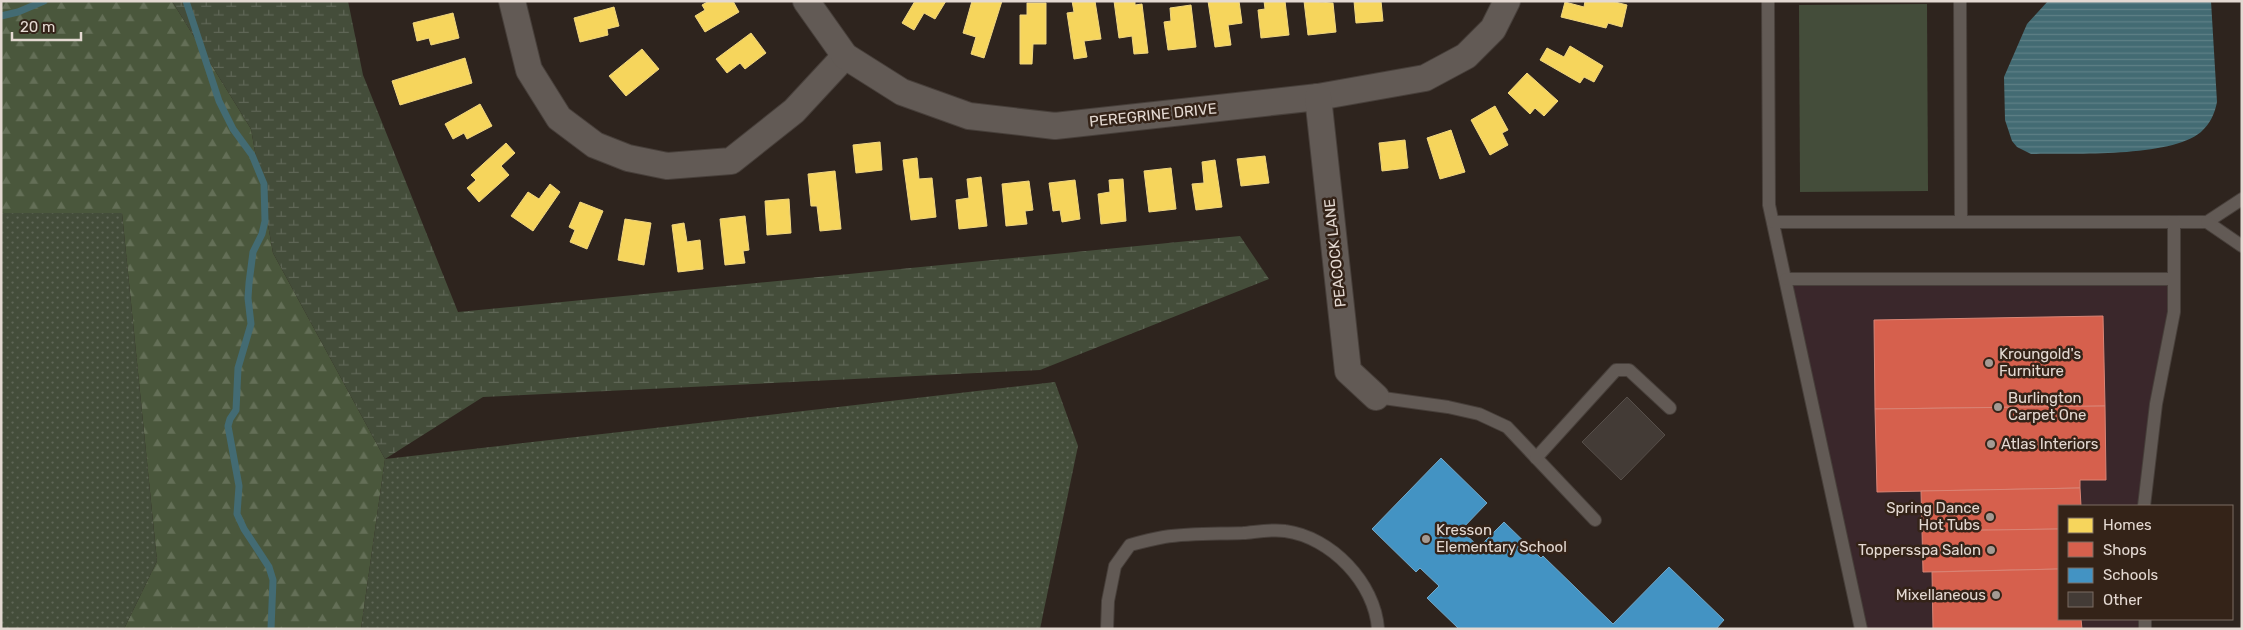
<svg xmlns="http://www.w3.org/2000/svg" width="2243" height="630" font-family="Rubik,sans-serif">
  <defs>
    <pattern id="forest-firs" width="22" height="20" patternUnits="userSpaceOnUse" patternTransform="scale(1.25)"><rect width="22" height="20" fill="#4a573c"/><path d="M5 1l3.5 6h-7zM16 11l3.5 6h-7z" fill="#646f57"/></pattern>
    <pattern id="wetland-marsh" width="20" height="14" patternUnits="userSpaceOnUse" patternTransform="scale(1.25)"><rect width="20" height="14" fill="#444d3a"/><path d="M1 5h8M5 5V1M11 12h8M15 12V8" fill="none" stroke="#5f6656"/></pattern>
    <pattern id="park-dots" width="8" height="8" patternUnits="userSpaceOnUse" patternTransform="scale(1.25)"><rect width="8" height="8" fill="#444d3a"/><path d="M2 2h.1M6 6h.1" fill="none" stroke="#5f6656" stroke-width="1.8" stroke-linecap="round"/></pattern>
    <pattern id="water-rules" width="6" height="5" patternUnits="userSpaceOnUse" patternTransform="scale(1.25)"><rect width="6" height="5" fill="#436b73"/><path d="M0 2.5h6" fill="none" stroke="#5e8086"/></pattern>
  </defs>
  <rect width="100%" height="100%" fill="#2e241e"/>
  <path fill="#3a272b" d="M2174,279L2144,506H2059V619H2145V629H1861L1786,280Z"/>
  <path fill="#444d3a" d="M1927,4L1928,191L1800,192L1799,5Z"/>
  <path fill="url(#forest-firs)" d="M1,1H172L251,129L273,253L385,459L361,629H124L157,561L122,213H1Z"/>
  <path fill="url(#wetland-marsh)" d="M172,1H348L363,75L458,312L1240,236L1269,279L1040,370L483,397L385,459L273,253L251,129Z"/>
  <g fill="url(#park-dots)">
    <path d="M1,213H122L157,561L124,629H1Z"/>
    <path d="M1055,382L1078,446L1040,629H361L385,459Z"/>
  </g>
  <path fill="url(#water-rules)" d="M2048,1H2211L2217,102C2215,113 2210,124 2201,132C2170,158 2072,153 2031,154L2017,147L2012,141L2005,120L2004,77L2027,24Z"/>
  <g fill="#f6d55c" stroke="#f1d67f">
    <path d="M709,1H733L739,12L705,32L695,16L705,10L702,5Z"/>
    <path d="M915,1H946L935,19L924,13L914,30L902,23Z"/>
    <path d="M972,1H1002L984,58L971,54L976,37L963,33Z"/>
    <path d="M1072,1H1095L1101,39L1084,41L1087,57L1074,59L1067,13L1074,12Z"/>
    <path d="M1114,1H1135V5L1142,4L1148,53L1134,54L1132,36L1119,38Z"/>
    <path d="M1208,1H1239L1242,23L1228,25L1231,45L1215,47Z"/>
    <path d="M1264,1H1285L1289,35L1261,38L1258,10L1265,9Z"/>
    <path d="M1304,1L1333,3L1336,32L1308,35Z"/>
    <path d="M1354,1H1381L1383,21L1356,23Z"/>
    <path d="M1585,1H1611L1627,5L1622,27L1608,23L1606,28L1561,17L1565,2L1584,7Z"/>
    <path d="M1027,3H1046V44H1033L1032,64H1020V15H1027Z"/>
    <path d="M1191,5L1196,47L1168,50L1164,22L1171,21L1170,8Z"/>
    <path d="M614,7L619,26L607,29L608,35L580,42L574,18Z"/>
    <path d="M453,13L459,38L431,45L429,38L417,41L413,23Z"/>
    <path d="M751,33L766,53L745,69L740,63L727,73L716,59Z"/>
    <path d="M1570,46L1603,66L1594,82L1584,77L1580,83L1540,60L1547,48L1564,57Z"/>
    <path d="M642,49L659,69L626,96L609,76Z"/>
    <path d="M465,58L472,83L400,105L392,81Z"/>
    <path d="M1527,73L1558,101L1544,116L1535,108L1530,114L1508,93Z"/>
    <path d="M480,104L492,126L467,139L464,133L453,139L445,124Z"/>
    <path d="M1495,106L1508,130L1502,133L1508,145L1490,155L1471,120Z"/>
    <path d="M1451,130L1465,172L1440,179L1427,138Z"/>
    <path d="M1405,140L1408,168L1382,171L1379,143Z"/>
    <path d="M880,142L882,170L856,173L853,145Z"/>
    <path d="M506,143L515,153L501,166L509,175L479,202L467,188L476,180L471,175Z"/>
    <path d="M1265,156L1269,183L1241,186L1237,159Z"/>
    <path d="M917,158L919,179L932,178L936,217L911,220L903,160Z"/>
    <path d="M1215,160L1222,207L1196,210L1192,184L1204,183L1202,162Z"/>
    <path d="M1171,168L1176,209L1149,212L1144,171Z"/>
    <path d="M835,171L841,229L820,231L817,206H811L808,174Z"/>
    <path d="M981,177L987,226L959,229L956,200L969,198L967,179Z"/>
    <path d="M1123,179L1126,221L1101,224L1098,194L1110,192L1109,180Z"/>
    <path d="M1075,180L1080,219L1062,222L1060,210L1053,211L1049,183Z"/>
    <path d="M1029,181L1033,210L1025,211L1027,224L1006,226L1002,184Z"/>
    <path d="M550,184L560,192L533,231L511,216L528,192L539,199Z"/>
    <path d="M789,199L791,233L767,235L765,201Z"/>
    <path d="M580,202L603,211L587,249L570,242L575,230L569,227Z"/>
    <path d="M745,216L749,250L743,251L745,263L725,265L720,219Z"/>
    <path d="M625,219L651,223L644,265L618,260Z"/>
    <path d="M684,223L687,242L700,240L703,269L678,272L672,225Z"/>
  </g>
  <g fill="#d6604d" stroke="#da8475">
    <path d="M2103,316L2105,406L1875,409L1874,320Z"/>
    <path d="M2105,406L2106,480H2080V488L1877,492L1875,409Z"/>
    <path d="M2080,488L2081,506H2059V529L1922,531L1921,491Z"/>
    <path d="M2059,529V569L1923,572L1922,531Z"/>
    <path d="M2059,569V619H2081L2082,629H1933L1932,572Z"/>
  </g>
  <path fill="#4393c3" stroke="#73a8c8" d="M1441,458L1487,503L1461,530L1479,547L1504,522L1541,558L1543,556L1613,624L1669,567L1724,620L1716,629H1459L1427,598L1439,586L1420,568L1416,572L1372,529Z"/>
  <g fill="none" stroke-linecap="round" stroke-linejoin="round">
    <g stroke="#436b73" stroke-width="7">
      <path d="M186,1L219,101L233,129L252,155L264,184L265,221L262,234L253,252L249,283L248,298L251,324L238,368L236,410L230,419L228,426L239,486L237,514L244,529L269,567L273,580L271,629"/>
      <path d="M1,16L18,12L44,1"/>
    </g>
  </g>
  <path fill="#433b36" stroke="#564e49" d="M1627,397L1665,435L1621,480L1582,442Z"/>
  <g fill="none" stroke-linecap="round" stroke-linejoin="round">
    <defs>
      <g id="lane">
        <path d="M1768,1L1769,205L1861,629"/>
        <path d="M1960,1L1961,221"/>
        <path d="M1773,222H2207L2242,199"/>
        <path d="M2207,222L2242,246"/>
        <path d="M1786,279H2174"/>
        <path d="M1376,397L1448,407L1479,414L1507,427L1595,520"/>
        <path d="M1536,458L1616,370H1629L1670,408"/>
        <path d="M2144,506L2156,404L2174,312V222"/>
        <path d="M2145,619V629"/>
        <path d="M1107,629L1108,601L1115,566L1130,545C1141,542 1153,539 1164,537C1190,533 1217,534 1243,533C1256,532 1272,529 1285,531C1331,537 1375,583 1378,629"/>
      </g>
      <g id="street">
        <path d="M512,1L529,70L559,118L595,145L628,158L667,166L731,161L794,111L845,56"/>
        <path d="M806,1L845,56L902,92L969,116L1055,126L1318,97L1425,78L1466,56L1493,29L1507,1"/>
        <path d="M1318,97L1348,371L1376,397"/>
      </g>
    </defs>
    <use href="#lane" stroke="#473f3a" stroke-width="14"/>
    <use href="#street" stroke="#473f3a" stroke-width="28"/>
    <use href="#lane" stroke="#625a55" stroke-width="12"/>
    <use href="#street" stroke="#625a55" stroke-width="26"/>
  </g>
  <g fill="#a49a93" stroke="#342318" stroke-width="2">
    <circle cx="1989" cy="363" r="5"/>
    <circle cx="1998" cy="407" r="5"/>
    <circle cx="1991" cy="444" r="5"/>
    <circle cx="1990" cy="517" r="5"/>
    <circle cx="1426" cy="539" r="5"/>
    <circle cx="1991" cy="550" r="5"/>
    <circle cx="1996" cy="595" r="5"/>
  </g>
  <g text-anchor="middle" stroke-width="5" stroke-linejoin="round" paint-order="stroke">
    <g font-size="15" fill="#e4d9d2" stroke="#342318">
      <text transform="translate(1153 115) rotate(-6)" y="5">PEREGRINE DRIVE</text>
      <text transform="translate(1335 253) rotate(-96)" y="5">PEACOCK LANE</text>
    </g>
    <g font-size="15" fill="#e4d9d2" stroke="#342318" text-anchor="start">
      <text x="1999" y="359">Kroungold's<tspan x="1999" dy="17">Furniture</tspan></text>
      <text x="2008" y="403">Burlington<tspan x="2008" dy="17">Carpet One</tspan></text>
      <text x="2001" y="449">Atlas Interiors</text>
      <text x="1980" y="513" text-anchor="end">Spring Dance<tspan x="1980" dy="17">Hot Tubs</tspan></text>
      <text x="1436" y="535">Kresson<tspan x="1436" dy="17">Elementary School</tspan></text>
      <text x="1981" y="555" text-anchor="end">Toppersspa Salon</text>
      <text x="1986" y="600" text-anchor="end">Mixellaneous</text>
    </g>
  </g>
  <rect width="2243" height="630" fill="none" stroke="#e4d9d2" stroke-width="5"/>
  <rect x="2058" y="505" width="175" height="115" fill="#342318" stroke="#7a6c62"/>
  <rect x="2068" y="518" width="25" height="15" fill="#f6d55c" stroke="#7a6c62"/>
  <text x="2103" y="530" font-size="15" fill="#e4d9d2">Homes</text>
  <rect x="2068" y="542" width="25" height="15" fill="#d6604d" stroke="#7a6c62"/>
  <text x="2103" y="555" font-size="15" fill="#e4d9d2">Shops</text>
  <rect x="2068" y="568" width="25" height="15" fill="#4393c3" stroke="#7a6c62"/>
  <text x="2103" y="580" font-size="15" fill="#e4d9d2">Schools</text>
  <rect x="2068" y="592" width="25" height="15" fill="#433b36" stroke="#7a6c62"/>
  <text x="2103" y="605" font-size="15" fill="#e4d9d2">Other</text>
  <path d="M12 32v8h69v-8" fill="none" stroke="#e4d9d2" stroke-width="2.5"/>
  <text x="20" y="32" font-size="15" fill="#e4d9d2" stroke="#342318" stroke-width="4" paint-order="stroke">20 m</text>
</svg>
